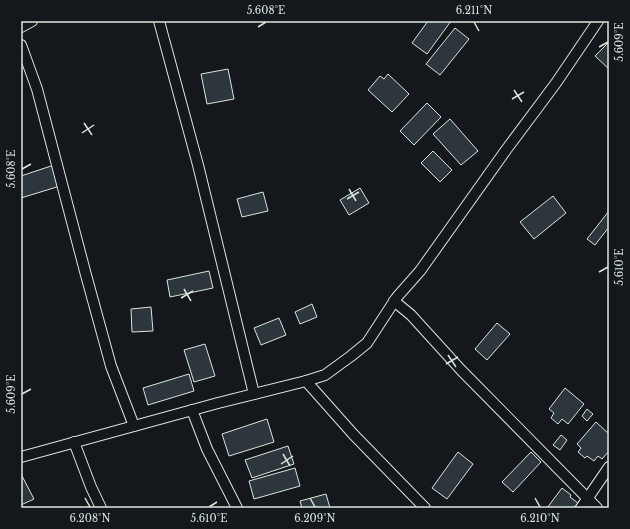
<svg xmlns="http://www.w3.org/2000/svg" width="630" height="529" font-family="'Libre Baskerville',serif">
  <rect width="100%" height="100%" fill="#14181c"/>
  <g fill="#2c363c" stroke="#d8e6dc">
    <path d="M428,21H451L427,54L412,43Z"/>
    <path d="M455,28L469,39L440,75L426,64Z"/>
    <path d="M609,42V69L595,56Z"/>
    <path d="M228,69L234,99L207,104L201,74Z"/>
    <path d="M388,74L409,94L392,112L368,90L380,76L384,79Z"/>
    <path d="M427,103L441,117L414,145L400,131Z"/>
    <path d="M450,119L478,151L461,165L433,134Z"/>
    <path d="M433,151L452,170L440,182L421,163Z"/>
    <path d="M54,165L60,186L21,198V176Z"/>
    <path d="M360,188L369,203L349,215L340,200Z"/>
    <path d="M263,192L268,211L242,217L237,199Z"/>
    <path d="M553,196L566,213L534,239L520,222Z"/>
    <path d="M609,211V227L595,245L587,239Z"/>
    <path d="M209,271L213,288L170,297L167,280Z"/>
    <path d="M312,304L317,317L300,324L295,312Z"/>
    <path d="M151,307L153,331L132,332L131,309Z"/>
    <path d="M279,318L286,335L261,345L254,328Z"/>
    <path d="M497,323L510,334L487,360L475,349Z"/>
    <path d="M205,344L215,376L194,382L184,350Z"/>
    <path d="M189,374L194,391L148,405L143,388Z"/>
    <path d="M565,388L584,404L568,424L562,419L558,424L551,418L554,413L549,409Z"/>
    <path d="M587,409L593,414L587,421L582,416Z"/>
    <path d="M267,419L274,442L229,456L222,434Z"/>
    <path d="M596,422L609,434V451L602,459L598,456L594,461L587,456L585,458L578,452L581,448L577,444Z"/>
    <path d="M561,435L567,440L560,450L553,445Z"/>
    <path d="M288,446L294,464L252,478L245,460Z"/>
    <path d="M458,452L473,464L447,499L432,488Z"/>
    <path d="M531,452L541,462L513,492L502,482Z"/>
    <path d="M295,468L300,486L254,499L249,481Z"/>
    <path d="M21,474L34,499L21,505Z"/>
    <path d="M562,488L571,495L570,497L578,503L574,508H547Z"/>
    <path d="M326,494L330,508H302L300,501Z"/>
  </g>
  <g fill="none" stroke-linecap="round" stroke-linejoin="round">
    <defs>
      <g id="street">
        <path d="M159,21L198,165L254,394"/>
        <path d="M21,27L32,21"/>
        <path d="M21,45L37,89L86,275L111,366L134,426"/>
        <path d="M394,301L411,315L461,370L597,508"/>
        <path d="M306,381L353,434L425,508"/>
        <path d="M192,410L207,449L237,508"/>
        <path d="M74,442L91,487L101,508"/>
        <path d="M21,457L218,403L306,381L325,375L351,356L367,343L397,297L420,271L506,150L556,83L598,21"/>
        <path d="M581,508L609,467"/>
      </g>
    </defs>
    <use href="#street" stroke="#d8e6dc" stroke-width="12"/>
    <use href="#street" stroke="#14181c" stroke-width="10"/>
  </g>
  <path fill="none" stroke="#d8e6dc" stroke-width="1.5" d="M474,22L479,31M258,27L266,22M599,47L608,42M514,90L522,102M512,99L524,92M84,123L92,135M82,133L94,125M22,169L31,164M349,189L356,201M347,199L359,192M599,272L608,267M184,289L191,301M181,298L193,291M448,355L456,367M446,364L458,357M22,394L31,389M283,454L290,466M281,464L293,456M85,498L90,507M310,498L315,507M535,498L540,507M209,507L217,502"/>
  <rect width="630" height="529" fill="none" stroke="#14181c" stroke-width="44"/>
  <rect x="22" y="22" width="586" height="485" fill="none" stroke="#d8e6dc" stroke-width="1.5"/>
  <g font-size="10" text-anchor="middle" fill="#d8e6dc">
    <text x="266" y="14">5.608°E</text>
    <text x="474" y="14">6.211°N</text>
    <text transform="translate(619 42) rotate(-90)" y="4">5.609°E</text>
    <text transform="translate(11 169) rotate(-90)" y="4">5.608°E</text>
    <text transform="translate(619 267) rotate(-90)" y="4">5.610°E</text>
    <text transform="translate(11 394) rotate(-90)" y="4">5.609°E</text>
    <text x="90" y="522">6.208°N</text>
    <text x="209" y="522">5.610°E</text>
    <text x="315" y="522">6.209°N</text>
    <text x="540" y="522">6.210°N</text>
  </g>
</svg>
